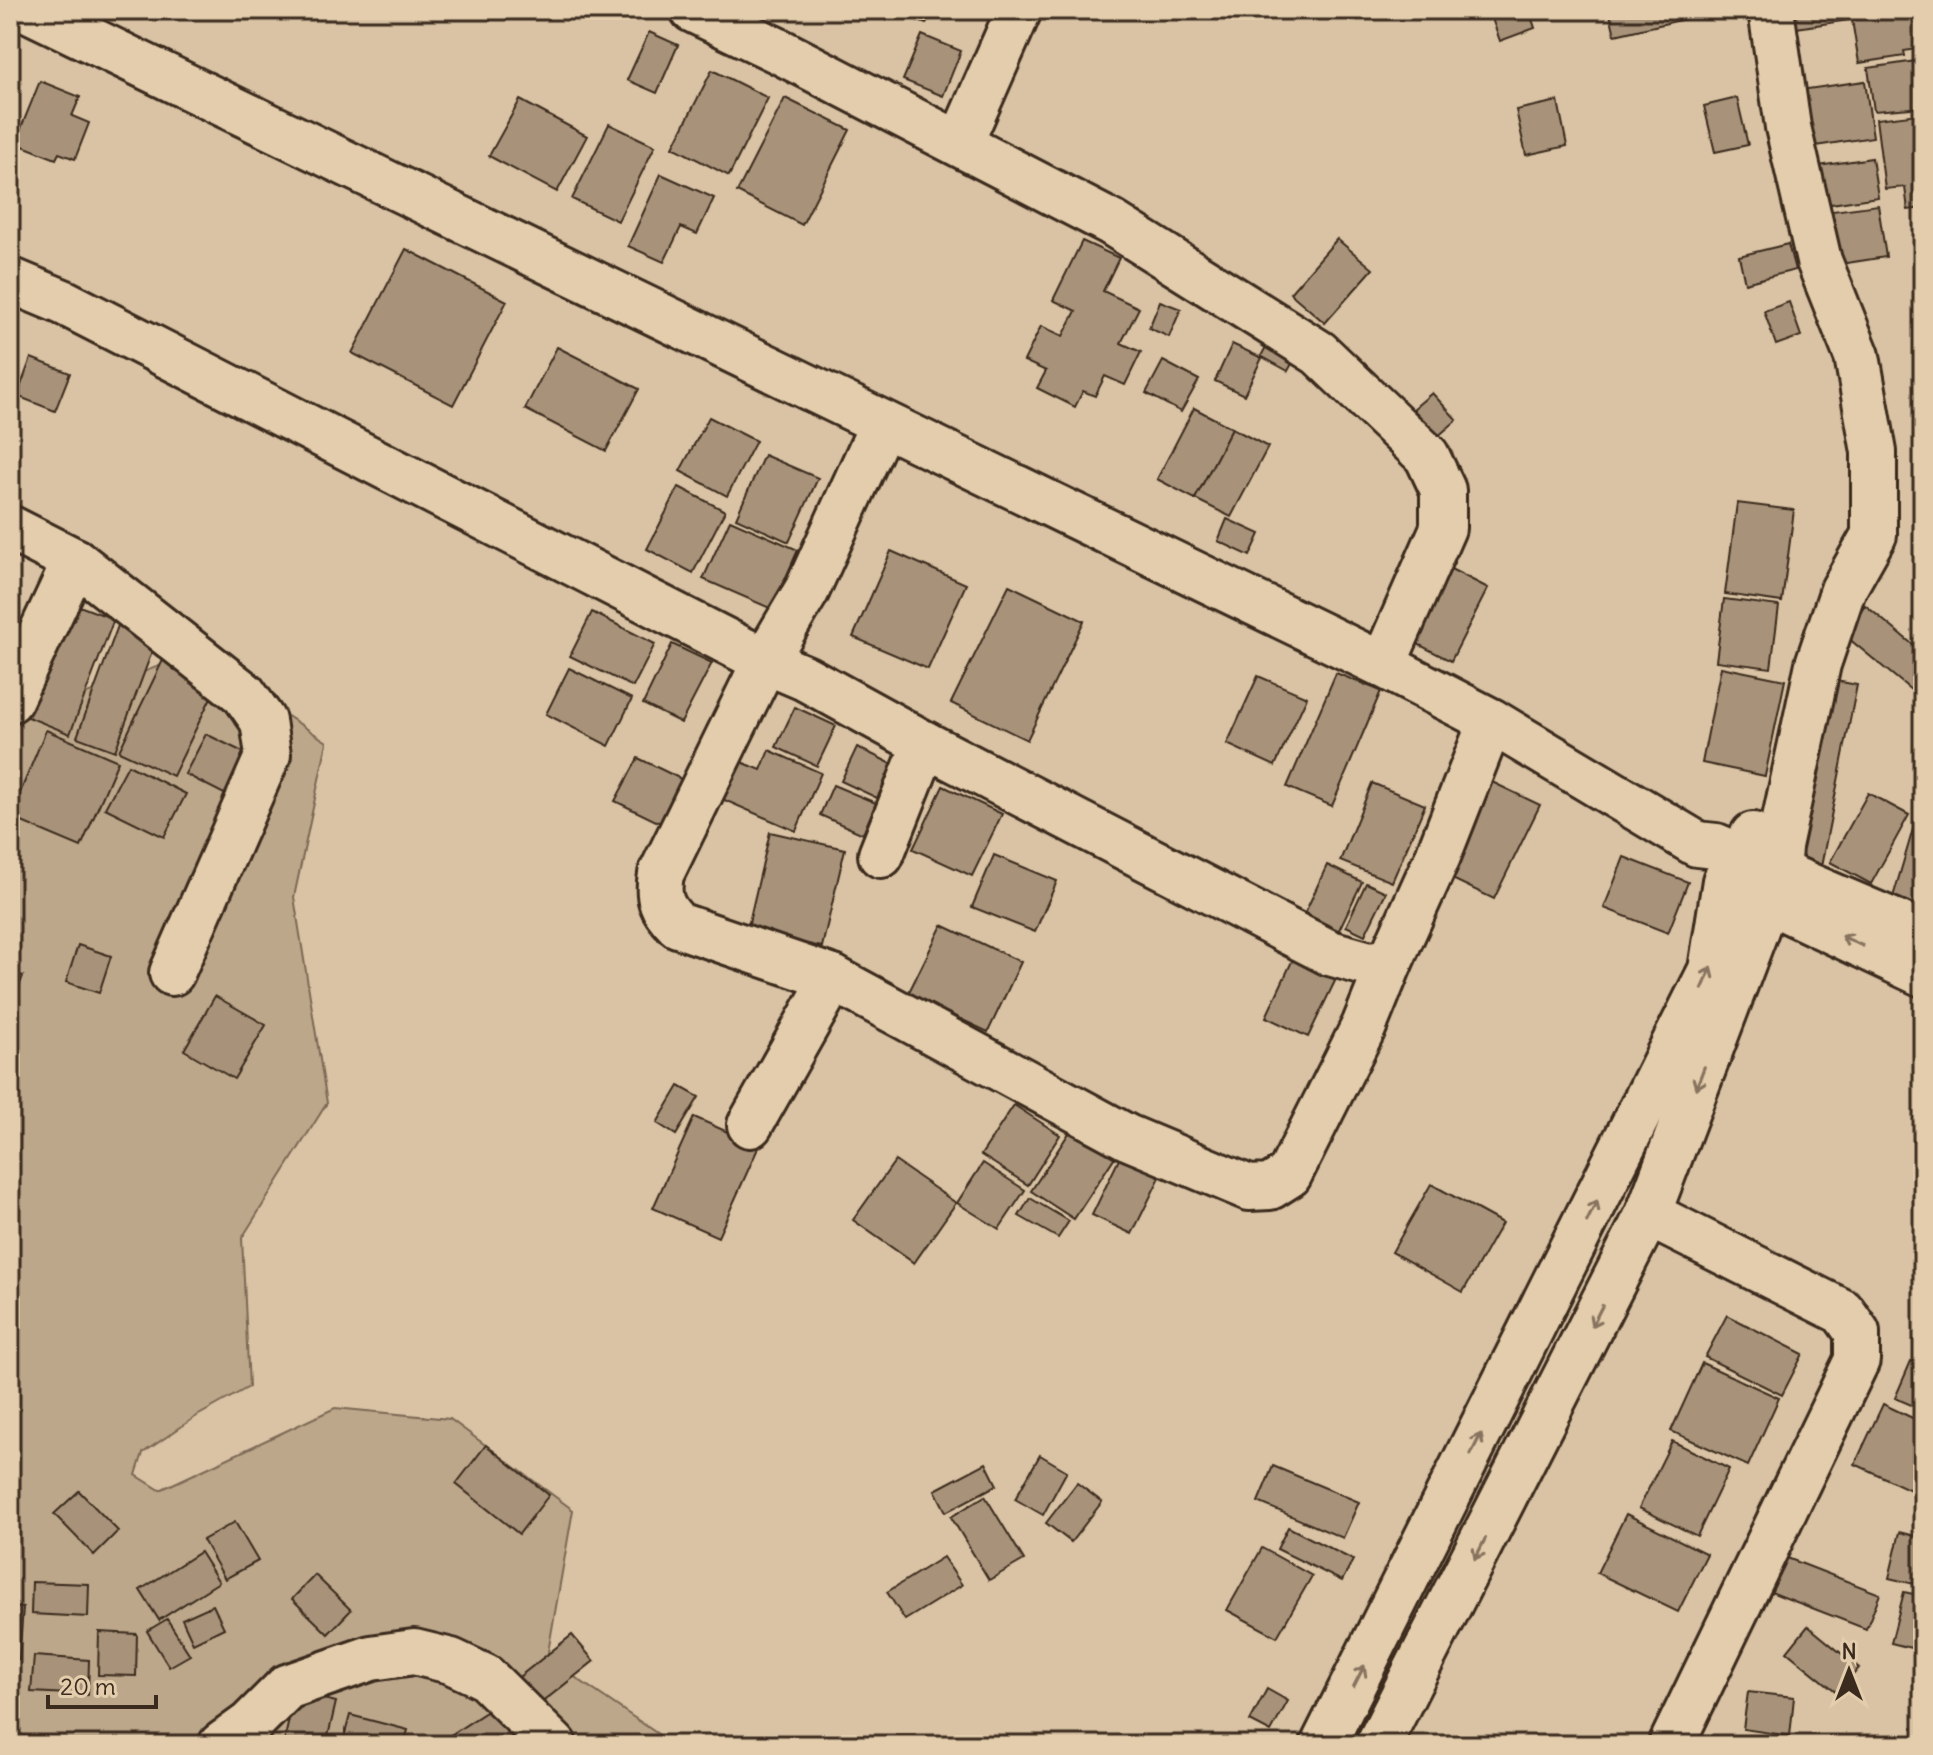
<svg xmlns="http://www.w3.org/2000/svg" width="1933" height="1755" font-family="Delius,sans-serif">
  <rect width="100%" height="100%" fill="#d9c3a4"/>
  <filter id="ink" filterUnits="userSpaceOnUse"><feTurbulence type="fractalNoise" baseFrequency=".0125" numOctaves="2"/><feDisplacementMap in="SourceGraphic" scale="16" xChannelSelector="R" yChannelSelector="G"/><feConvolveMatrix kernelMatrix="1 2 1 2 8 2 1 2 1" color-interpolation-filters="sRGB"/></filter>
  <g filter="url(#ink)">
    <path fill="#bca78a" stroke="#7c6854" stroke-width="2" d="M192,653L327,742L294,897L327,1103L242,1238L249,1387L197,1416L143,1453L136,1475L160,1490L335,1408L450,1419L573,1510L547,1658L674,1745H42L10,1728V724Z"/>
    <g fill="#a8937a" stroke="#3b2a1e" stroke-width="2">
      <path d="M890,10H932L926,24Z"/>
      <path d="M1489,10H1529L1535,28L1500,41Z"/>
      <path d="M1609,10H1720V11L1615,35Z"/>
      <path d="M1780,10H1847L1849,20L1783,30Z"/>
      <path d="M1923,10V48L1904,51L1905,56L1859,63L1852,20Z"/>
      <path d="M649,32L678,45L657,93L627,80Z"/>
      <path d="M922,35L961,51L943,96L903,80Z"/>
      <path d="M1923,60V107L1874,111L1868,68Z"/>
      <path d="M712,70L768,98L729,176L673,147Z"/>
      <path d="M40,81L80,97L72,116L89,123L75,159L59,153L56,159L15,143Z"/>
      <path d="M1865,81L1873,137L1809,147L1800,90Z"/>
      <path d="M785,98L850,130L802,225L737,192Z"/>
      <path d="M1737,98L1748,145L1715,152L1704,106Z"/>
      <path d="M520,100L587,136L557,192L489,156Z"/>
      <path d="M1558,101L1567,146L1526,155L1516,110Z"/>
      <path d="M1918,114L1920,126H1923V208L1908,210L1905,187L1885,189L1876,119Z"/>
      <path d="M609,124L655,146L618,221L572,199Z"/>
      <path d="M1872,158L1878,197L1824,205L1818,166Z"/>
      <path d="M661,174L714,198L697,234L681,227L664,262L628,246Z"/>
      <path d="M1878,205L1886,257L1840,264L1832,211Z"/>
      <path d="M1337,239L1373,269L1325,323L1290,293Z"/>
      <path d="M1082,241L1119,258L1103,291L1139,308L1121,343L1141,352L1125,385L1105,376L1095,396L1083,391L1075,407L1037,388L1046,371L1024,361L1041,326L1063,336L1076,311L1053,300Z"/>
      <path d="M1788,244L1795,270L1745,283L1739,256Z"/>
      <path d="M406,249L507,301L453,405L352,353Z"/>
      <path d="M1160,301L1181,309L1169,337L1149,328Z"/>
      <path d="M1789,302L1801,336L1776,345L1764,311Z"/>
      <path d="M1273,334L1300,349L1288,371L1261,356Z"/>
      <path d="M1232,344L1262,358L1244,395L1215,381Z"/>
      <path d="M557,347L639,389L606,451L525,409Z"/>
      <path d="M31,358L70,373L55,411L17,396Z"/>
      <path d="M1163,361L1199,380L1181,412L1146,393Z"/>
      <path d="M1432,393L1457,420L1437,437L1413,409Z"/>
      <path d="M1194,408L1232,428L1195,499L1157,479Z"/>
      <path d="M709,417L756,441L727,496L680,471Z"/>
      <path d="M1232,428L1268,447L1231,517L1195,499Z"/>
      <path d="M764,455L818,478L789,542L736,518Z"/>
      <path d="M679,487L725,511L693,573L647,549Z"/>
      <path d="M1737,503L1794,510L1782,602L1725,594Z"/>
      <path d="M1227,519L1260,534L1250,556L1218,541Z"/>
      <path d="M730,520L798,550L772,609L703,579Z"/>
      <path d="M891,551L966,584L928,669L853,637Z"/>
      <path d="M1443,565L1488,588L1451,661L1406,638Z"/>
      <path d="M1009,585L1084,621L1027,740L951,703Z"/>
      <path d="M1724,599L1779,606L1771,668L1716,661Z"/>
      <path d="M66,601L114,619L70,734L23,715Z"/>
      <path d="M1865,605L1923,653V700L1842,633Z"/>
      <path d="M592,612L655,644L633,687L570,656Z"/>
      <path d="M119,623L157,638L115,751L77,737Z"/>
      <path d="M672,644L712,663L681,723L643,704Z"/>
      <path d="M163,660L217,685L173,776L119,751Z"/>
      <path d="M1721,667L1785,680L1765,776L1702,763Z"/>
      <path d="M569,668L632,699L609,746L546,714Z"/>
      <path d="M1336,673L1381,691L1332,806L1287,787Z"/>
      <path d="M1258,676L1307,697L1275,766L1227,744Z"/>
      <path d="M1826,679L1857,685L1820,872L1788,865Z"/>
      <path d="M795,707L836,726L817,766L776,747Z"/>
      <path d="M46,730L118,761L81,847L10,817Z"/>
      <path d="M206,734L251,756L230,797L185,774Z"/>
      <path d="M857,747L894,765L877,798L841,781Z"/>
      <path d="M769,750L821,773L796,831L722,799L739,761L761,770Z"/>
      <path d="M638,758L681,779L660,823L615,801Z"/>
      <path d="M128,765L186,794L164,837L105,808Z"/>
      <path d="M1492,782L1540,805L1494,899L1446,876Z"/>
      <path d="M1372,783L1425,805L1392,882L1340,861Z"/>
      <path d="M833,785L876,803L863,834L820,815Z"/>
      <path d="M943,786L1002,814L972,876L913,849Z"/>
      <path d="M1868,793L1909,815L1871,884L1830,862Z"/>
      <path d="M1919,809L1923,810V916L1888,914Z"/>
      <path d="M770,832L845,849L822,947L747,931Z"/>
      <path d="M994,855L1057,881L1035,932L972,907Z"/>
      <path d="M1624,857L1688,882L1668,933L1604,908Z"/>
      <path d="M1327,865L1362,882L1338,932L1304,915Z"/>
      <path d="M1366,883L1386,892L1365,935L1346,926Z"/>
      <path d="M942,925L1021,962L988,1032L908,994Z"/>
      <path d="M78,945L111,956L99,993L66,982Z"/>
      <path d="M1293,959L1336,979L1308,1037L1266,1017Z"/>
      <path d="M10,972L23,976L10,1011Z"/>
      <path d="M215,996L266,1025L234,1079L184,1050Z"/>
      <path d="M679,1086L699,1097L676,1135L657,1123Z"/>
      <path d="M1014,1105L1060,1135L1028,1185L981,1155Z"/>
      <path d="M694,1117L759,1146L718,1237L653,1208Z"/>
      <path d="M1073,1127L1116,1155L1074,1219L1031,1191Z"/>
      <path d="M1121,1155L1161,1175L1132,1234L1092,1215Z"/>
      <path d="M895,1161L956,1203L914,1263L853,1220Z"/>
      <path d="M983,1163L1025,1190L999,1229L957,1203Z"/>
      <path d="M1431,1184L1502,1223L1463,1292L1392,1252Z"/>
      <path d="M1030,1198L1069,1221L1058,1238L1019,1216Z"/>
      <path d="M1727,1315L1803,1354L1782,1395L1705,1357Z"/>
      <path d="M1911,1361L1923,1366V1410L1895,1398Z"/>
      <path d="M1702,1363L1779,1398L1748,1466L1671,1431Z"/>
      <path d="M1883,1404L1923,1423V1480L1917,1493L1855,1464Z"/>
      <path d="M1672,1441L1729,1469L1697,1536L1639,1508Z"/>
      <path d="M486,1445L549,1495L519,1534L456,1484Z"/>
      <path d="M1040,1455L1067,1471L1043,1515L1015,1499Z"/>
      <path d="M986,1463L997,1485L946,1512L935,1490Z"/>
      <path d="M1273,1466L1359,1502L1343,1538L1258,1502Z"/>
      <path d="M1077,1483L1102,1502L1071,1542L1046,1523Z"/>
      <path d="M79,1491L118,1531L94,1555L54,1514Z"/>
      <path d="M985,1496L1024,1560L989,1580L951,1517Z"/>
      <path d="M1626,1514L1707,1554L1678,1612L1597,1573Z"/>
      <path d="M235,1522L258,1561L225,1579L203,1540Z"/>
      <path d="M1288,1527L1353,1560L1342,1581L1277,1549Z"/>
      <path d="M1900,1532L1923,1538V1586L1889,1578Z"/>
      <path d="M1262,1548L1312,1576L1277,1637L1227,1610Z"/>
      <path d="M200,1552L219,1582L159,1620L140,1590Z"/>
      <path d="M1777,1554L1880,1594L1866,1629L1763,1589Z"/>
      <path d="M943,1557L962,1585L905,1620L887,1592Z"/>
      <path d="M315,1575L351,1610L328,1634L292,1599Z"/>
      <path d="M32,1582L89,1584L88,1617L31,1614Z"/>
      <path d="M1904,1592L1923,1596V1651L1891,1643Z"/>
      <path d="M213,1605L224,1628L193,1643L182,1619Z"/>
      <path d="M10,1607L23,1608L19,1660L10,1659Z"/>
      <path d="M167,1619L190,1655L169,1667L147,1631Z"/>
      <path d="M1808,1626L1859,1668L1838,1693L1787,1652Z"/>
      <path d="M99,1632L137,1634L136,1676L98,1675Z"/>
      <path d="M572,1635L594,1661L540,1704L519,1677Z"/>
      <path d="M34,1656L89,1660L88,1695L31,1692Z"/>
      <path d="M1267,1689L1288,1701L1271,1732L1250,1721Z"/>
      <path d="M295,1692L336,1702L326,1745L284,1742Z"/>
      <path d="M1748,1692L1794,1697L1790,1736L1743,1729Z"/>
      <path d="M497,1705L523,1745H443L440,1742Z"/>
      <path d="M350,1715L408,1730L404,1745H342Z"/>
    </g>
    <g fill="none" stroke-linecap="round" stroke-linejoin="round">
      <defs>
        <g id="minor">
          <path d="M29,10L1383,665L1491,721L1697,844L1716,846L1923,934"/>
          <path d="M693,10L781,52L1112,223L1319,353L1427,456L1443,490V528L1383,665"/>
          <path d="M960,144L1019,10"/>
          <path d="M10,280L63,302L765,661L661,874C657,898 661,908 678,925L833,978L1127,1137L1249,1188L1270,1187L1289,1175L1364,1026L1390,962"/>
          <path d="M882,425L807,590L765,661L805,678L925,744L1330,953L1369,964L1390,962L1438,856L1491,721"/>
          <path d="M10,528L75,561L244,694L263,721L268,755L172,973"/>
          <path d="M10,700L75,561"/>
          <path d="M881,855L925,744"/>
          <path d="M1760,897L1923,974"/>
          <path d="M750,1125L833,978"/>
          <path d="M1648,1214L1843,1312L1857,1332V1360L1671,1745"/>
          <path d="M221,1745L250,1724L287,1687L371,1658L414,1652L451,1661L485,1677L554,1745"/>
          <path d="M1323,1745L1711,970L1725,881L1753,835"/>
          <path d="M1378,1745L1648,1214L1777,874L1779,847L1818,664L1843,590L1874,535V452L1857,356L1819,261L1788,127L1771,10"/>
        </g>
      </defs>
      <use href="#minor" stroke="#3b2a1e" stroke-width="50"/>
      <use href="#minor" stroke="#e3cdac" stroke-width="44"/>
    </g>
    <defs><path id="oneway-shaft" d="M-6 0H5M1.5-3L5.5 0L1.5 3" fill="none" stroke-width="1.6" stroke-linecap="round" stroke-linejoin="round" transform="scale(2)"/></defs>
    <g stroke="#87735e">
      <use href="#oneway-shaft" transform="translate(1852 941) rotate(-155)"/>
      <use href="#oneway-shaft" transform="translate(1707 978) rotate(-67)"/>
      <use href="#oneway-shaft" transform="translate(1700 1078) rotate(111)"/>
      <use href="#oneway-shaft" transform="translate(1592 1211) rotate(-64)"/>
      <use href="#oneway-shaft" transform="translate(1597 1316) rotate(117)"/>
      <use href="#oneway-shaft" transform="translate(1476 1444) rotate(-64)"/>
      <use href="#oneway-shaft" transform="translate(1480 1549) rotate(117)"/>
      <use href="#oneway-shaft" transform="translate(1359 1676) rotate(-63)"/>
    </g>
  </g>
  <rect width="1933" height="1755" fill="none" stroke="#e3cdac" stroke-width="40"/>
  <rect x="20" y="20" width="1893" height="1715" fill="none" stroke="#3b2a1e" stroke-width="3" filter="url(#ink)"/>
  <g transform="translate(1849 1671)" stroke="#e3cdac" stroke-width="6" paint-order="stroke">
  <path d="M0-6L14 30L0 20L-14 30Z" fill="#3b2a1e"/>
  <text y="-12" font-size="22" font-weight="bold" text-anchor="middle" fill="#3b2a1e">N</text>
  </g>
  <path d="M48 1695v12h108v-12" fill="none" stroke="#3b2a1e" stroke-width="4"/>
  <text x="60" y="1695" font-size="24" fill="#3b2a1e" stroke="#e3cdac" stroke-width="6" paint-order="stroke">20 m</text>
</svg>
